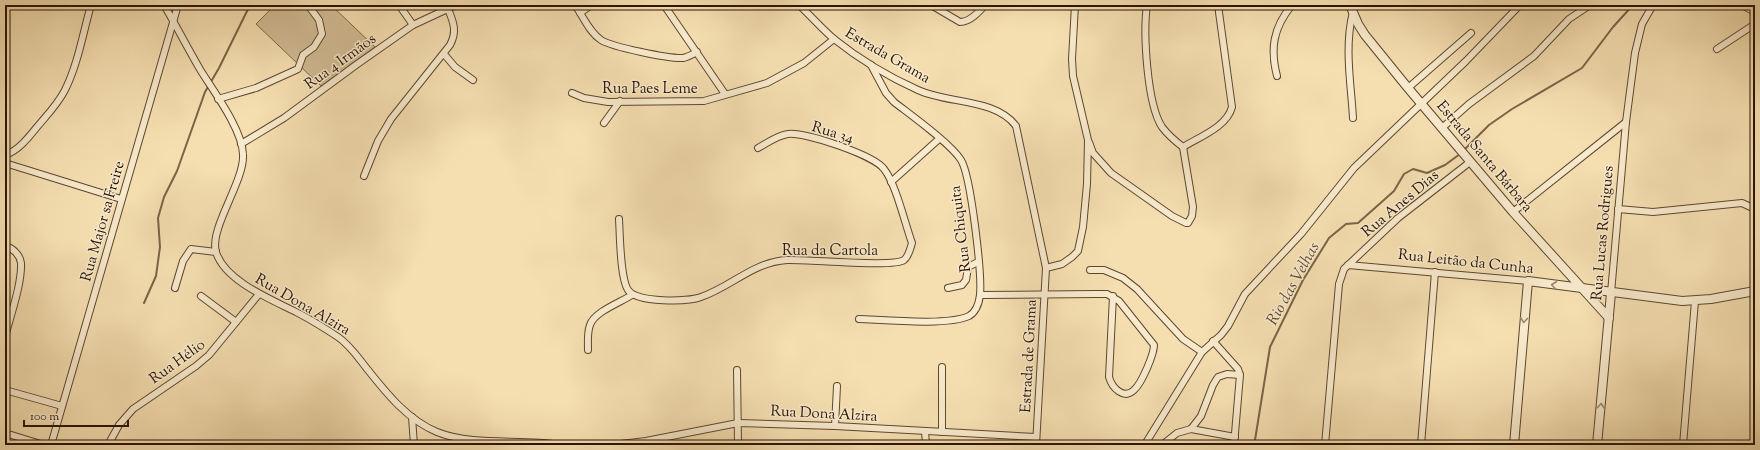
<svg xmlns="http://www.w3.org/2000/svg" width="1760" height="450" font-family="'Sorts Mill Goudy',serif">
  <rect width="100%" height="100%" fill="#f5dfb1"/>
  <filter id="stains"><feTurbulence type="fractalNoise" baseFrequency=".005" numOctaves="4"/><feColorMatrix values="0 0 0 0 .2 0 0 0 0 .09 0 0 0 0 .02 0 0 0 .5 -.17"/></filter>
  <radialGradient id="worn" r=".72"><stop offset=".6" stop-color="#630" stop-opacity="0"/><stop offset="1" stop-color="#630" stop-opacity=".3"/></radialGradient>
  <path fill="#d2bc94" stroke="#7e684c" d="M275,5H331L375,47L321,86L256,24Z"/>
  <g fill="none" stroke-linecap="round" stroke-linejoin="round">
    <g stroke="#7a6449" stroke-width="2">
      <path d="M1463,151L1489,125L1512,109L1582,68L1613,27L1633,5"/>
      <path d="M144,303L156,276L160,247L158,218L164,197L177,171L205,92L219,68L250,5"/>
      <path d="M1256,445L1255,440L1270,347L1303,280L1329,238L1346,224L1358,223L1394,191L1404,174L1413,169L1427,173L1445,165L1460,154"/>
    </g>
    <defs>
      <g id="minor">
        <path d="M164,5C177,27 188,49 201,71C214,92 242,129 243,154C245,181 209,228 216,252C225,282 275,301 300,314C313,321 326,329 338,337C351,346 359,359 368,370C387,394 408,420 437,432C475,447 520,438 560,445"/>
        <path d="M399,5L413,25"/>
        <path d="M575,5C583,16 589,32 601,40C612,47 670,59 683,58C688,57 693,54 697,52"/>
        <path d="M664,5L725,94"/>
        <path d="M799,5C811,16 822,29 834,39C859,59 889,77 918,90C948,104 995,98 1016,126L1046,268L1036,445"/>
        <path d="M931,5L960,22C970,22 979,12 985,5"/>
        <path d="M1147,5C1143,33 1147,104 1162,127C1168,135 1175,141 1183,147C1199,137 1227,127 1232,107L1218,5"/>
        <path d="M1742,5L1755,12"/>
        <path d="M1353,12C1344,47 1351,83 1353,118"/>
        <path d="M580,13L591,5"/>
        <path d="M1717,49L1755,24"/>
        <path d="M444,54L455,67L473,80"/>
        <path d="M1277,76C1270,49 1273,28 1292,5"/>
        <path d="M1408,88L1471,33"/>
        <path d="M572,93L584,98L608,102L704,101L767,83L804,63L834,39"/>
        <path d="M218,99L256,88L298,69L303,55L314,47L322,34L319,20L308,5"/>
        <path d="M604,123L620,101"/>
        <path d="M1442,128L1469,104L1534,56L1569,19L1590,5"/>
        <path d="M1089,142L1093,153L1111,173L1172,216L1186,223H1188L1192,216L1193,207L1183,147"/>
        <path d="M241,144L284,118L356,65L413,25L456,5"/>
        <path d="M5,155C18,151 29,137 37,127C47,115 58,104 65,90C78,64 83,33 91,5"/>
        <path d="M5,163L121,199"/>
        <path d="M364,176L378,141L391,119L450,45C457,32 454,23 448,9"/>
        <path d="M891,182L939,139"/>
        <path d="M1618,209L1653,212L1742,203L1755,209"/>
        <path d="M1513,212L1626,122"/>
        <path d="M619,219C620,234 620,278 628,290C637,303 688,302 701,297C731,287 753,262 787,260C807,259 893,268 904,260C909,256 910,249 912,243C905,224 896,184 884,169C874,155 805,132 788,134C778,135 767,143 758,148"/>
        <path d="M5,246C13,248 20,255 21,263C22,284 10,317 5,337"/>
        <path d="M1348,265L1528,281"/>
        <path d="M1046,268L1062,264L1072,257L1078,251L1083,227L1087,184L1088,140L1073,76L1072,59L1075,5"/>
        <path d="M1090,270H1104L1123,278L1137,289L1183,339L1202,352"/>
        <path d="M175,288L183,261L191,249L216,252"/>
        <path d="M948,288L962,285L966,280L968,267L978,262"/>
        <path d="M1611,293L1626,122L1635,53L1642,24L1653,5"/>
        <path d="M980,295L1097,294H1107L1119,301L1154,345C1154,354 1142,383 1134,390C1124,400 1112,388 1109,377L1113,296"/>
        <path d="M201,296L236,322"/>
        <path d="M859,319C885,320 948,326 969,316C976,312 979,303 980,295C982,274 971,176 961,160C950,143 912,116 894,102L886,93L871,65"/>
        <path d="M1213,341L1238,369L1240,375L1234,445"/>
        <path d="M588,350C588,342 587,333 590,325C594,312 621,302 632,295"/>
        <path d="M737,370L738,445"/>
        <path d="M5,390L62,406"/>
        <path d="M412,417L414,445"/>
        <path d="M835,426L837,386"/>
        <path d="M1191,429L1235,437"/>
        <path d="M925,431L926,445"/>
        <path d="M942,432V367"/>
        <path d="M5,433L44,445"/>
        <path d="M51,445L178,5"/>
        <path d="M108,445L119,425L133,409L196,366L209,355L259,294"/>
        <path d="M612,445L646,441L738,423L835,426L1036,437"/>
        <path d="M1146,445L1147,441L1202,352L1221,335L1228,326L1245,294L1301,234L1354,168L1466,61L1520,5"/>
        <path d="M1162,445L1177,433L1191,429L1201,416L1213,385L1218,377L1227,374L1240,375"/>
        <path d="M1325,445L1339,284L1344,269L1398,218L1470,162"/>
        <path d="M1421,445L1435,272"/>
        <path d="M1683,445L1695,301"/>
      </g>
      <g id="tertiary">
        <path d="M1350,5L1358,24L1365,35L1408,88L1513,212L1609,318"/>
        <path d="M1514,445L1528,281L1682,301L1711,299L1755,291"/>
        <path d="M1597,445L1611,293"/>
      </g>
    </defs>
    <use href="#minor" stroke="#5d4730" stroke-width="8"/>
    <use href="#tertiary" stroke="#5d4730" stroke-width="10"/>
    <use href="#minor" stroke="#f8eacc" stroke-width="6"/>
    <use href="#tertiary" stroke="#f8eacc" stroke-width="8"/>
  </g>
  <defs><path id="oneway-chevron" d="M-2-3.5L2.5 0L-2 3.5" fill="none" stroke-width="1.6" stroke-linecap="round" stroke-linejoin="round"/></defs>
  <g stroke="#9b8a72">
    <use href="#oneway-chevron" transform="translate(1554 285) rotate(-173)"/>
    <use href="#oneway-chevron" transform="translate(1524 320) rotate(95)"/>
    <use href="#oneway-chevron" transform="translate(1601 406) rotate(-85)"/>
  </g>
  <g text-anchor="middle" stroke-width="3" stroke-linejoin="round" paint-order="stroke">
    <g font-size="15" fill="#2a1405" stroke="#f8eacc">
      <text transform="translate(888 55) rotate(30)" y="5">Estrada Grama</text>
      <text transform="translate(340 61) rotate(-36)" y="5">Rua 4 Irmãos</text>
      <text x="650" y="93">Rua Paes Leme</text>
      <text transform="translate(833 132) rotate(17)" y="5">Rua 34</text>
      <text transform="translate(1485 156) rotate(50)" y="5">Estrada Santa Bárbara</text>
      <text transform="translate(1400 203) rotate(-40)" y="5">Rua Anes Dias</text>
      <text transform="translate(102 221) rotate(-74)" y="5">Rua Major sa Freire</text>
      <text transform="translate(960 229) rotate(-97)" y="5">Rua Chiquita</text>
      <text transform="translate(1602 233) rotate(-85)" y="5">Rua Lucas Rodrigues</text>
      <text x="830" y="255">Rua da Cartola</text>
      <text transform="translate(1466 261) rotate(6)" y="5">Rua Leitão da Cunha</text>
      <text transform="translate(303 304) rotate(30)" y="5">Rua Dona Alzira</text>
      <text transform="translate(1028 356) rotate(-87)" y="5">Estrada de Grama</text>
      <text transform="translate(177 361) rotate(-36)" y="5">Rua Hélio</text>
      <text transform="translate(824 413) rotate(3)" y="5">Rua Dona Alzira</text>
    </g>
    <g font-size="16" font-style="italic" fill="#604a33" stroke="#f8eacc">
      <text transform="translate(1292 283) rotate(-61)" y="6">Rio das Velhas</text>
    </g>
  </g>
  <rect width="1760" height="450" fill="none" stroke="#f5dfb1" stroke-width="20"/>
  <rect x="6" y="6" width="1748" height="438" fill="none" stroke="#2a1405" stroke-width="2"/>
  <rect x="10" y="10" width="1740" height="430" fill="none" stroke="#2a1405"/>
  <path d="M24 420v6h104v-6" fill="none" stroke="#2a1405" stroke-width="2"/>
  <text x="30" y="420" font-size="12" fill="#2a1405" stroke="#f8eacc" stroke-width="3" paint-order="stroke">100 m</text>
  <rect width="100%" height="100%" filter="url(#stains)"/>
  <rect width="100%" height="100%" fill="url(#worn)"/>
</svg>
